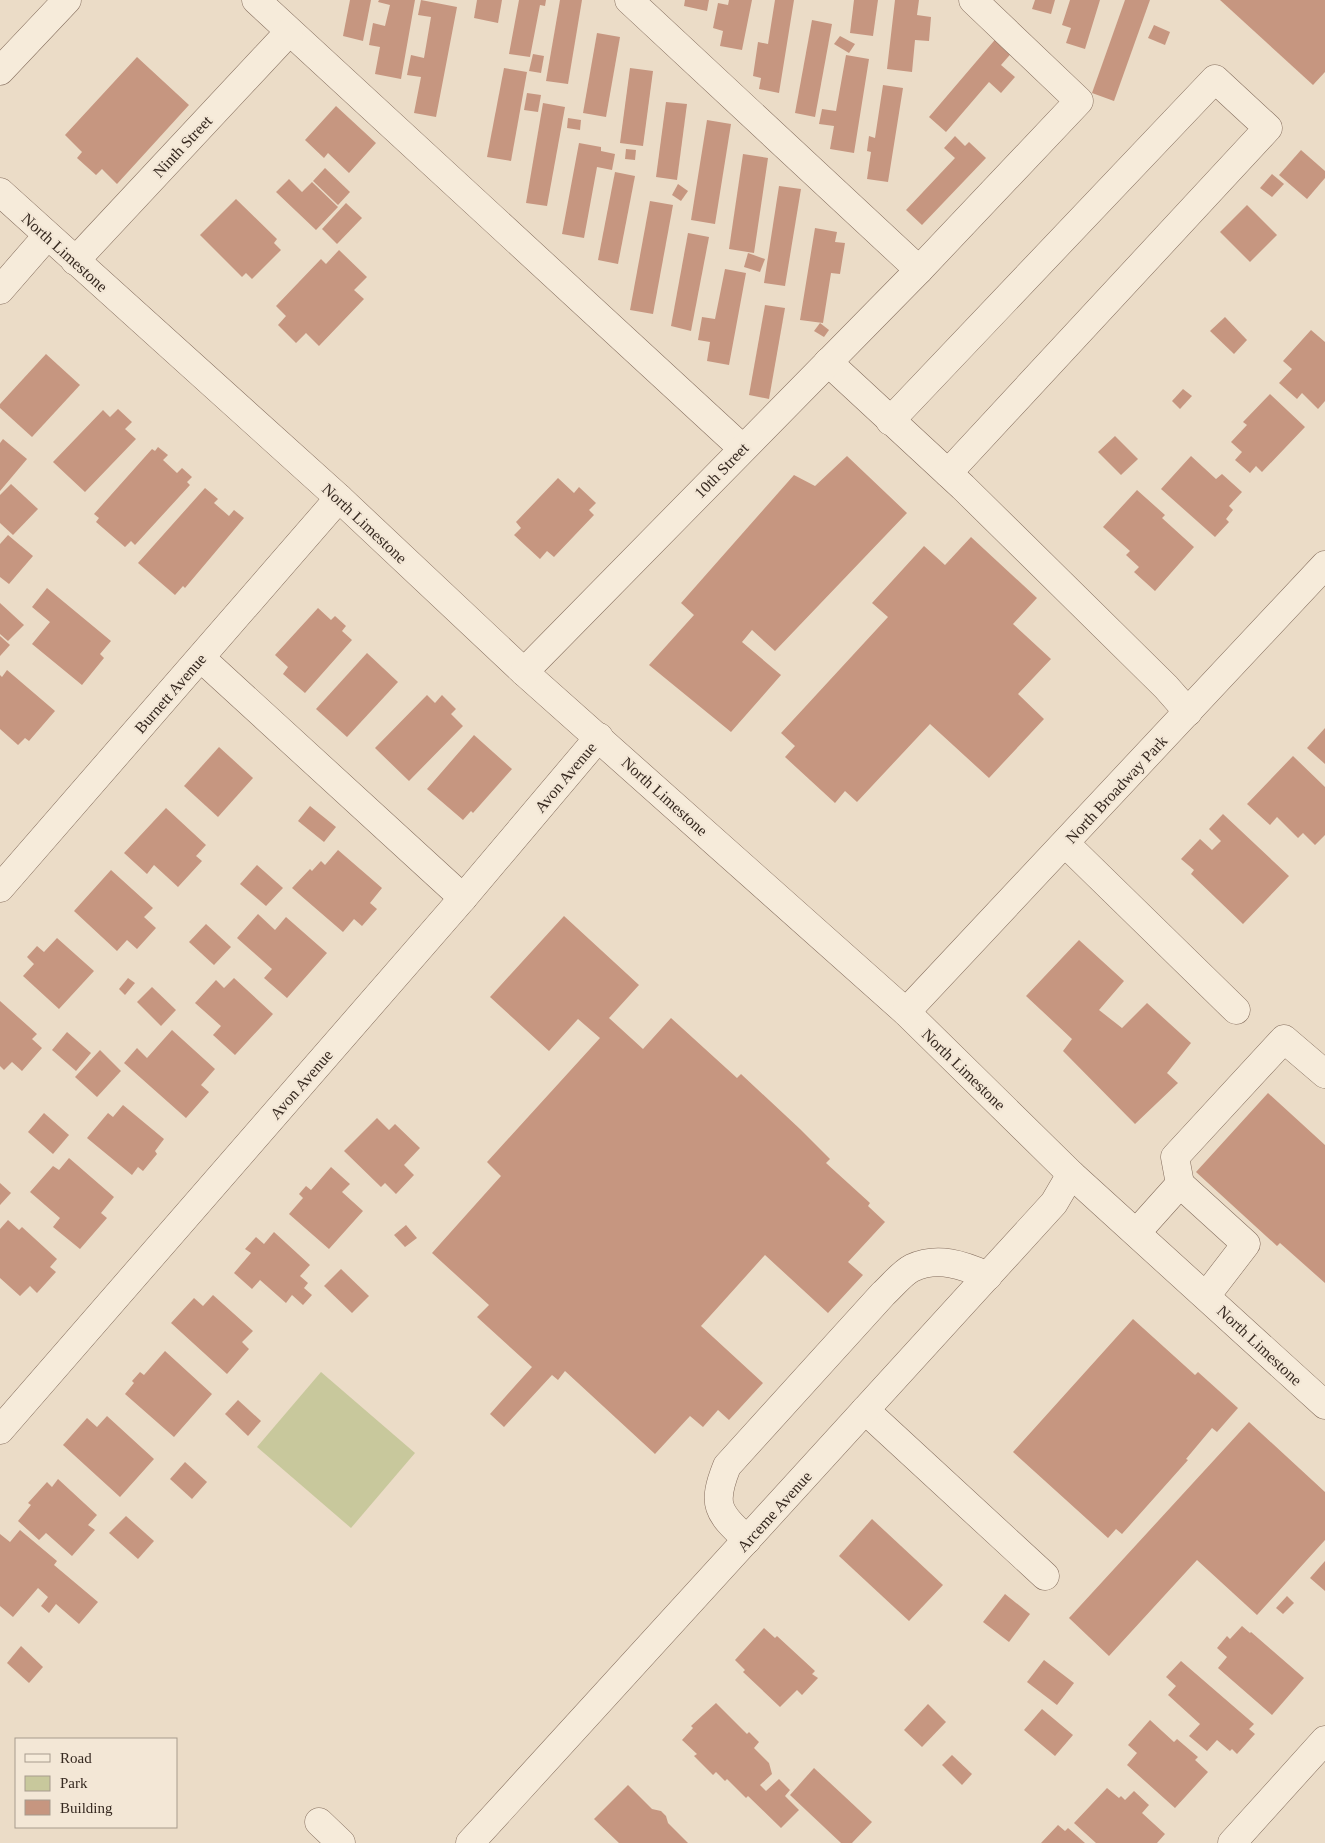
<svg xmlns="http://www.w3.org/2000/svg" width="1325" height="1843" font-family="'Times New Roman',serif">
  <rect width="100%" height="100%" fill="#ebdcc7"/>
  <path fill="#c8c89c" d="M321,1372L415,1453L351,1528L257,1447Z"/>
  <g fill="#c69680">
    <path d="M350,0H371L363,41L343,36Z"/>
    <path d="M379,0H415L401,79L375,74L380,47L369,45L373,23L385,26L390,5L378,2Z"/>
    <path d="M421,0L457,7L436,117L414,113L421,77L407,75L411,55L424,58L431,17L418,15Z"/>
    <path d="M477,0H502L498,23L474,18Z"/>
    <path d="M519,0H546L545,6L540,5L530,57L509,54Z"/>
    <path d="M560,0H582L568,84L546,81Z"/>
    <path d="M685,0H709L707,11L684,6Z"/>
    <path d="M729,0H752L742,50L720,46L723,31L713,28L718,3L728,5Z"/>
    <path d="M775,0H794L779,93L759,89L761,78L753,76L758,42L768,44Z"/>
    <path d="M854,0H878L873,36L850,33Z"/>
    <path d="M895,0H919L917,15L931,17L929,41L915,40L912,72L887,69Z"/>
    <path d="M1035,0H1055L1051,14L1032,9Z"/>
    <path d="M1070,0H1100L1085,49L1066,43L1071,28L1062,25Z"/>
    <path d="M1125,0H1150L1114,101L1092,93Z"/>
    <path d="M1220,0H1325V72L1313,85Z"/>
    <path d="M812,20L832,24L815,117L795,113Z"/>
    <path d="M1154,25L1170,32L1165,45L1148,38Z"/>
    <path d="M597,33L620,37L606,117L583,113Z"/>
    <path d="M999,35L1015,49L1001,65L1015,77L1001,93L989,82L946,132L929,117Z"/>
    <path d="M840,36L855,44L849,53L834,44Z"/>
    <path d="M533,54L544,56L541,73L529,71Z"/>
    <path d="M846,55L869,59L854,153L830,149L834,126L819,124L822,109L836,111Z"/>
    <path d="M137,57L189,105L117,184L102,169L96,175L77,158L82,152L65,135Z"/>
    <path d="M504,68L527,72L511,161L487,157Z"/>
    <path d="M630,68L653,71L643,146L620,143Z"/>
    <path d="M883,85L903,88L888,182L867,179L871,152L867,151L869,136L875,138Z"/>
    <path d="M527,93L541,95L538,112L524,110Z"/>
    <path d="M666,102L687,104L677,180L656,177Z"/>
    <path d="M543,103L565,107L547,206L526,203Z"/>
    <path d="M336,106L376,143L349,173L328,153L324,158L305,140Z"/>
    <path d="M568,118L581,120L580,130L567,128Z"/>
    <path d="M707,120L731,124L715,224L691,220Z"/>
    <path d="M955,136L965,146L969,142L986,158L922,225L906,210L955,158L944,148Z"/>
    <path d="M579,143L601,147V151L615,154L612,170L597,167L584,238L562,234Z"/>
    <path d="M626,149L636,150L635,160L625,159Z"/>
    <path d="M1301,150L1325,171V178L1307,199L1279,175Z"/>
    <path d="M743,154L768,158L754,253L729,249Z"/>
    <path d="M325,168L350,192L338,205L313,181Z"/>
    <path d="M615,172L635,176L618,264L598,260Z"/>
    <path d="M1272,174L1284,184L1272,197L1260,188Z"/>
    <path d="M289,179L302,192L312,182L338,207L316,230L276,192Z"/>
    <path d="M678,184L688,191L681,201L672,195Z"/>
    <path d="M779,186L801,189L785,286L764,283Z"/>
    <path d="M236,199L277,239L274,243L281,250L252,279L246,273L242,277L200,235Z"/>
    <path d="M650,201L673,205L653,314L630,310Z"/>
    <path d="M346,203L362,218L337,244L322,229Z"/>
    <path d="M1247,205L1277,235L1250,262L1220,232Z"/>
    <path d="M815,228L837,232L835,242L845,243L840,274L831,273L823,323L800,320Z"/>
    <path d="M688,233L709,237L691,331L671,326Z"/>
    <path d="M339,250L367,277L354,290L364,299L319,346L306,333L296,343L278,325L286,316L276,306L321,259L326,264Z"/>
    <path d="M748,253L765,259L760,272L744,267Z"/>
    <path d="M725,269L746,273L729,365L707,361L710,342L698,340L702,317L715,319Z"/>
    <path d="M765,305L785,308L769,399L749,395Z"/>
    <path d="M1225,317L1247,340L1234,354L1210,331Z"/>
    <path d="M820,323L829,330L824,337L814,331Z"/>
    <path d="M1311,330L1325,342V401L1318,409L1302,393L1297,399L1279,383L1292,369L1283,361Z"/>
    <path d="M46,354L80,385L32,437L0,408V404Z"/>
    <path d="M1183,389L1192,396L1180,409L1172,401Z"/>
    <path d="M1270,394L1305,427L1262,472L1256,466L1250,473L1235,460L1242,452L1231,442L1247,425L1243,422Z"/>
    <path d="M118,409L132,422L125,429L136,439L85,492L53,462L103,410L110,417Z"/>
    <path d="M1115,436L1138,459L1121,475L1098,452Z"/>
    <path d="M3,439L27,459L0,491V443Z"/>
    <path d="M158,447L168,455L163,460L177,473L182,468L192,477L187,482L190,485L135,545L131,541L125,547L96,522L99,518L94,514L152,449L155,451Z"/>
    <path d="M847,456L907,513L775,651L752,630L742,642L781,675L731,732L649,665L694,615L681,603L794,475L815,486Z"/>
    <path d="M1191,456L1216,479L1222,474L1242,492L1229,506L1233,510L1226,519L1229,522L1215,537L1161,489Z"/>
    <path d="M558,478L574,493L579,487L596,503L589,510L594,515L554,557L547,551L540,559L514,535L521,528L516,522Z"/>
    <path d="M11,484L38,509L13,535L0,523V495Z"/>
    <path d="M205,488L218,499L214,503L229,516L234,510L244,518L185,588L183,586L175,595L138,563Z"/>
    <path d="M1137,490L1165,515L1162,518L1194,547L1155,591L1134,572L1139,567L1126,555L1130,551L1103,527Z"/>
    <path d="M8,535L33,556L9,584L0,577V544Z"/>
    <path d="M971,537L1037,598L1013,624L1051,659L1018,694L1044,719L989,778L930,724L857,802L845,791L835,803L785,757L795,746L781,733L888,617L872,603L924,546L945,565Z"/>
    <path d="M47,588L111,641L100,654L104,658L82,685L32,644L50,622L32,607Z"/>
    <path d="M0,603L24,625L8,641L0,634Z"/>
    <path d="M318,608L331,620L335,616L346,626L342,631L352,640L305,693L283,674L288,667L275,655Z"/>
    <path d="M0,636L10,645L0,656Z"/>
    <path d="M367,653L398,682L347,737L316,709Z"/>
    <path d="M7,670L55,711L29,741L25,738L18,745L0,729V675L2,677Z"/>
    <path d="M427,695L435,703L442,695L456,709L451,714L463,726L409,781L375,748Z"/>
    <path d="M1325,728V764L1307,748Z"/>
    <path d="M474,735L512,769L473,813L471,811L463,820L427,789Z"/>
    <path d="M219,747L253,778L218,817L184,786Z"/>
    <path d="M1293,756L1325,787V835L1315,845L1303,833L1298,838L1277,817L1270,825L1247,804Z"/>
    <path d="M310,806L336,827L324,842L298,821Z"/>
    <path d="M166,808L206,845L196,856L202,861L178,887L154,865L147,874L124,853Z"/>
    <path d="M1223,814L1289,876L1243,924L1191,874L1194,870L1181,859L1200,839L1212,850L1221,841L1209,829Z"/>
    <path d="M338,850L382,888L370,903L377,909L362,926L354,919L343,932L292,888L310,869L312,871L321,861L325,865Z"/>
    <path d="M257,865L283,888L266,906L240,884Z"/>
    <path d="M111,870L153,908L144,917L156,928L137,949L127,940L117,951L74,911Z"/>
    <path d="M258,914L275,930L286,917L327,953L287,998L264,978L272,969L237,938Z"/>
    <path d="M564,916L639,985L609,1018L643,1049L671,1018L737,1078L741,1074L800,1129L830,1159L826,1163L870,1203L868,1206L885,1222L848,1262L863,1275L828,1313L765,1255L701,1326L763,1383L729,1420L718,1410L703,1427L690,1416L655,1454L565,1371L558,1380L552,1375L504,1427L490,1414L532,1367L477,1317L489,1305L432,1253L501,1176L487,1162L600,1038L578,1019L549,1051L490,997Z"/>
    <path d="M206,924L231,947L214,965L189,942Z"/>
    <path d="M57,938L94,971L59,1009L23,976L34,964L27,957L37,946L44,952Z"/>
    <path d="M1079,940L1124,981L1099,1010L1122,1028L1147,1003L1191,1043L1167,1073L1178,1083L1135,1124L1063,1051L1072,1039L1026,996Z"/>
    <path d="M128,978L135,983L125,995L119,989Z"/>
    <path d="M234,978L273,1014L235,1055L213,1035L221,1026L195,1003L216,980L224,988Z"/>
    <path d="M152,987L176,1010L161,1026L137,1002Z"/>
    <path d="M0,1001L37,1034L32,1039L42,1048L22,1071L12,1062L4,1070L0,1066Z"/>
    <path d="M172,1030L215,1069L201,1085L209,1092L186,1118L124,1063L137,1048L147,1058Z"/>
    <path d="M67,1032L91,1053L76,1071L52,1050Z"/>
    <path d="M100,1050L121,1071L97,1097L75,1077Z"/>
    <path d="M1268,1093L1325,1145V1283L1280,1243L1277,1246L1196,1172Z"/>
    <path d="M123,1105L164,1139L155,1151L157,1154L143,1171L138,1167L132,1175L87,1138L108,1113L113,1117Z"/>
    <path d="M44,1113L69,1135L53,1154L28,1132Z"/>
    <path d="M377,1118L389,1130L395,1124L420,1148L404,1165L414,1175L396,1194L385,1183L381,1187L344,1151Z"/>
    <path d="M69,1158L114,1197L101,1213L107,1218L80,1249L53,1227L60,1218L30,1192L53,1166L59,1170Z"/>
    <path d="M331,1167L350,1184L342,1192L363,1211L329,1249L289,1214L303,1198L299,1194L306,1186L311,1190Z"/>
    <path d="M0,1183L11,1193L0,1205Z"/>
    <path d="M8,1220L19,1230L22,1227L57,1259L50,1267L56,1272L37,1293L30,1286L20,1296L0,1278V1229Z"/>
    <path d="M406,1225L417,1238L405,1247L394,1235Z"/>
    <path d="M274,1232L310,1265L300,1276L308,1283L304,1288L312,1295L303,1305L292,1295L286,1303L260,1280L252,1289L234,1273L251,1253L245,1249L256,1237L264,1244Z"/>
    <path d="M341,1269L369,1296L352,1313L324,1286Z"/>
    <path d="M213,1295L253,1331L242,1342L249,1349L227,1374L171,1323L194,1298L203,1306Z"/>
    <path d="M1133,1319L1195,1375L1198,1372L1238,1408L1217,1432L1212,1428L1186,1459L1188,1460L1122,1534L1116,1529L1108,1538L1013,1452Z"/>
    <path d="M165,1351L212,1394L174,1437L125,1394L134,1383L132,1381L140,1372L144,1375Z"/>
    <path d="M238,1400L261,1421L248,1436L225,1414Z"/>
    <path d="M107,1416L154,1459L120,1497L63,1445L87,1418L97,1427Z"/>
    <path d="M1249,1422L1325,1492V1540L1257,1615L1197,1560L1109,1656L1069,1618Z"/>
    <path d="M185,1462L207,1482L192,1499L170,1479Z"/>
    <path d="M58,1479L97,1515L88,1525L95,1530L72,1556L46,1533L39,1540L18,1521L31,1505L28,1503L47,1482L52,1487Z"/>
    <path d="M126,1516L154,1541L138,1559L109,1533Z"/>
    <path d="M872,1519L943,1585L909,1621L839,1556Z"/>
    <path d="M20,1530L57,1561L54,1565L98,1602L79,1624L56,1604L49,1613L41,1606L48,1597L38,1588L13,1617L0,1606V1534L10,1542Z"/>
    <path d="M1325,1561V1591L1310,1578Z"/>
    <path d="M1005,1594L1030,1614L1009,1642L983,1622Z"/>
    <path d="M1287,1596L1294,1603L1283,1614L1276,1608Z"/>
    <path d="M1242,1626L1250,1633L1251,1632L1304,1678L1272,1715L1218,1668L1227,1657L1217,1648L1227,1636L1230,1639Z"/>
    <path d="M764,1628L775,1638L777,1636L815,1671L812,1674L818,1678L802,1695L797,1690L780,1707L743,1672L745,1670L735,1660Z"/>
    <path d="M21,1646L43,1667L29,1683L7,1663Z"/>
    <path d="M1044,1660L1074,1683L1057,1705L1027,1682Z"/>
    <path d="M1181,1661L1254,1724L1249,1729L1255,1734L1237,1754L1232,1749L1230,1751L1217,1740L1207,1751L1189,1736L1200,1724L1168,1695L1176,1686L1166,1677Z"/>
    <path d="M716,1703L747,1734L749,1732L759,1742L754,1748L769,1763L772,1774L760,1785L766,1791L779,1779L790,1790L785,1796L799,1810L781,1828L748,1796L746,1798L727,1779L725,1781L716,1772L713,1775L694,1756L697,1754L682,1740L693,1728L691,1726Z"/>
    <path d="M928,1704L946,1722L922,1747L904,1730Z"/>
    <path d="M1042,1709L1073,1735L1055,1756L1024,1730Z"/>
    <path d="M1150,1720L1174,1742L1177,1739L1198,1757L1195,1760L1208,1772L1175,1808L1127,1765L1137,1753L1128,1745Z"/>
    <path d="M952,1755L972,1774L962,1785L942,1765Z"/>
    <path d="M814,1768L872,1822L852,1843H841L790,1795Z"/>
    <path d="M628,1785L652,1809L661,1811L666,1816L668,1823L688,1843H619L594,1819Z"/>
    <path d="M1107,1788L1119,1798L1121,1796L1125,1800L1134,1791L1149,1805L1142,1813L1165,1834L1157,1843H1096L1074,1823Z"/>
    <path d="M1058,1825L1065,1831L1068,1828L1085,1843H1041Z"/>
  </g>
  <g fill="none" stroke-linecap="round" stroke-linejoin="round">
    <defs>
      <g id="minor">
        <path d="M256,0L742,448"/>
        <path d="M629,0L919,270"/>
        <path d="M0,71L67,0"/>
        <path d="M0,192L339,498L524,672L906,1012L1071,1174L1325,1405"/>
        <path d="M75,261L289,32"/>
        <path d="M0,290L47,236"/>
        <path d="M828,362L963,487L1166,687L1188,712"/>
        <path d="M890,421L1215,79L1268,128L948,473"/>
        <path d="M201,658L463,898"/>
        <path d="M524,672L919,270L1079,101L973,0"/>
        <path d="M1066,844L1236,1010"/>
        <path d="M0,888L339,498"/>
        <path d="M906,1012L1325,565"/>
        <path d="M1180,1184L1246,1244L1206,1296"/>
        <path d="M1137,1232L1180,1184L1175,1157L1284,1039L1325,1074"/>
        <path d="M865,1410L1045,1576"/>
        <path d="M0,1430L463,898L599,737"/>
        <path d="M747,1540C718,1512 711,1506 727,1466L883,1294C892,1286 902,1273 912,1268C938,1256 963,1265 988,1276"/>
        <path d="M319,1822L341,1843"/>
        <path d="M470,1843L1054,1203L1071,1174"/>
        <path d="M1232,1843L1325,1740"/>
      </g>
    </defs>
    <use href="#minor" stroke="#856e5e" stroke-width="29"/>
    <use href="#minor" stroke="#f6ebda" stroke-width="28"/>
  </g>
  <g text-anchor="middle" stroke-width="4.5" stroke-linejoin="round" paint-order="stroke">
    <g font-size="16" fill="#362920" stroke="#f3e7d6">
      <text transform="translate(182 146) rotate(-47)" y="6">Ninth Street</text>
      <text transform="translate(65 252) rotate(42)" y="6">North Limestone</text>
      <text transform="translate(721 470) rotate(-46)" y="6">10th Street</text>
      <text transform="translate(365 523) rotate(43)" y="6">North Limestone</text>
      <text transform="translate(170 693) rotate(-49)" y="6">Burnett Avenue</text>
      <text transform="translate(565 777) rotate(-50)" y="6">Avon Avenue</text>
      <text transform="translate(1116 789) rotate(-47)" y="6">North Broadway Park</text>
      <text transform="translate(665 796) rotate(42)" y="6">North Limestone</text>
      <text transform="translate(964 1069) rotate(44)" y="6">North Limestone</text>
      <text transform="translate(301 1084) rotate(-49)" y="6">Avon Avenue</text>
      <text transform="translate(1260 1345) rotate(43)" y="6">North Limestone</text>
      <text transform="translate(774 1511) rotate(-48)" y="6">Arceme Avenue</text>
    </g>
  </g>
  <rect x="15" y="1738" width="162" height="90" fill="#f3e7d6" stroke="#a79b8d"/>
  <rect x="25" y="1754" width="25" height="8" fill="#f6ebda" stroke="#a79b8d"/>
  <text x="60" y="1763" font-size="15" fill="#362920">Road</text>
  <rect x="25" y="1776" width="25" height="15" fill="#c8c89c" stroke="#a79b8d"/>
  <text x="60" y="1788" font-size="15" fill="#362920">Park</text>
  <rect x="25" y="1800" width="25" height="15" fill="#c69680" stroke="#a79b8d"/>
  <text x="60" y="1813" font-size="15" fill="#362920">Building</text>
</svg>
